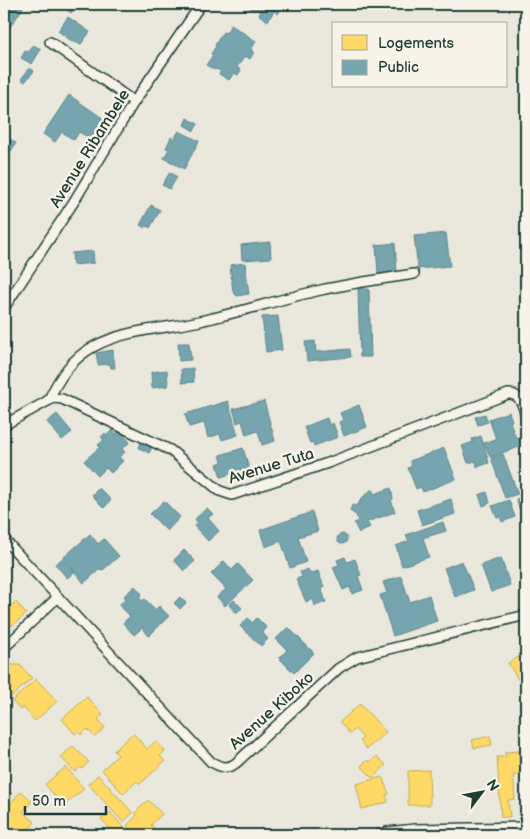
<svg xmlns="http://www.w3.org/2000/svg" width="530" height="839" font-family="'Balsamiq Sans',sans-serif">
  <rect width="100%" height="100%" fill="#eae8dd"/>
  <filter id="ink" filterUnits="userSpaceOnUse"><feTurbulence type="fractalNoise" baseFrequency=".02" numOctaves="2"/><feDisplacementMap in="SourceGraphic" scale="10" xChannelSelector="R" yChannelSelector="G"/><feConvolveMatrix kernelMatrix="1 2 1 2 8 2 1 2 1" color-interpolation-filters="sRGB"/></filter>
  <g filter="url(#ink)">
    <g fill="#ffd966" stroke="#bcaa57">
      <path d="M16,602L26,614L12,626L4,616L7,614L4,611Z"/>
      <path d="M522,655L526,661V681L521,684L508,663Z"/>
      <path d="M9,665H20L32,678L8,700L4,696V670Z"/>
      <path d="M36,679L57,701L35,721L23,707L20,710L12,701Z"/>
      <path d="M87,697L103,715L98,719L105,728L95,737L87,729L81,735L78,731L75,734L62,719Z"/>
      <path d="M360,704L386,732L367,749L360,741L363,738L355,729L350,734L340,722Z"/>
      <path d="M133,733L147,749L156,741L165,751L160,756L165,761L140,784L137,781L123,794L102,770L118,755L114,751Z"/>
      <path d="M490,736L492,745L474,748L472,740Z"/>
      <path d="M73,746L89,762L82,769L80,767L75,772L61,757Z"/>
      <path d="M519,751L520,775H513L515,799L508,800L510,817H501L497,757H506L505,752Z"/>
      <path d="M377,756L386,765L373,778L361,766L367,760L370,762Z"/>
      <path d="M66,767L84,789L63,806L45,784Z"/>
      <path d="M429,770L430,805H408V771Z"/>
      <path d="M98,775L133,813L123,822L88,784Z"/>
      <path d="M382,777L389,794L386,795L388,802L362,809L356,784Z"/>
      <path d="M4,782L12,794L4,800Z"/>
      <path d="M21,791L32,801L23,812L35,822L24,835H21L4,819V811Z"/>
      <path d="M148,800L162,814L151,825L161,835H136L127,826L137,815L135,813Z"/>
      <path d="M110,812L127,831L124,834L123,832L119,835H116L101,819Z"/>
    </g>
    <g fill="#76a5af" stroke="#5c868a">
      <path d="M4,4H17L23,8L8,30L4,27Z"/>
      <path d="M63,4H78L71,13L62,6Z"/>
      <path d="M245,4H279L277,7L281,9L278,14L274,11L268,21L259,15L261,11L255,8L253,10Z"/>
      <path d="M68,17L90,32L81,44L73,42L58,31Z"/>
      <path d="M231,25L256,41L251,50L254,52L250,59L245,56L237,67L241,70L238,75L234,73L229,80L219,74L221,71L216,69L215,70L206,65L213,55L211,54L216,46L215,45L223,32L226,33Z"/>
      <path d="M33,45L41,49L32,64L21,58L25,51L29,52Z"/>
      <path d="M30,68L34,71L25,82L21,79Z"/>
      <path d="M69,95L104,119L91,139L79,132L74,140L62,132L55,142L43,134Z"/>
      <path d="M187,118L198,124L194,131L184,125Z"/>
      <path d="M179,131L199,141L184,169L164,158L169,149L166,148L171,137L174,139Z"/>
      <path d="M4,135L16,143L8,156L10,158L4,168Z"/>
      <path d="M170,172L177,177L170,189L162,185Z"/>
      <path d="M151,205L160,210L150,228L147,226L145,228L140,225Z"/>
      <path d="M446,233L450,266L418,269L414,236Z"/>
      <path d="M270,242L271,258L242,260L241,245Z"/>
      <path d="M395,243L397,273L378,274L376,245Z"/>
      <path d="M93,251L94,263L73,265L72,253Z"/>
      <path d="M245,263L249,294L237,296L233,292L230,265Z"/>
      <path d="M358,289H369L371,357H360Z"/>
      <path d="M278,316L282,350L266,352L262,317Z"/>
      <path d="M315,341L316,352L350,349L351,357L307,361L305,342Z"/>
      <path d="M178,343H189L191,360L179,361Z"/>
      <path d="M113,350L115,368H111L110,364L98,365L96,353Z"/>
      <path d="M193,368L194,382L182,383L181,369Z"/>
      <path d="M167,370L168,386L152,388L151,372Z"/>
      <path d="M228,401L238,435L222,440L220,434L208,438L204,423L189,427L185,414Z"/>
      <path d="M264,401L275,441L262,445L258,431L246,435L242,421L237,423L233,409Z"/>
      <path d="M359,405L367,427L344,436L339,422L343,420L340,413Z"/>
      <path d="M509,412L512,421L510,422L516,438L521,436L525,445L490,457L484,443L496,439L489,419Z"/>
      <path d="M57,414L72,432L62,440L47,422Z"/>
      <path d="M485,414L488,422L478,425L475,417Z"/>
      <path d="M327,418L329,425L333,423L338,437L314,446L313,442L310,443L304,427Z"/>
      <path d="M113,430L116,434L120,431L130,442L122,449L125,452L119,457L123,461L111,473L106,468L98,476L84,461L100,447L98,445L104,440L101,437L105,433L107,435Z"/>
      <path d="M481,436L489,463L477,467L476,461L468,463L462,446L473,442L472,439Z"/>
      <path d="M141,442L152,447L149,453L139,448Z"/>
      <path d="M243,448L249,468L221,477L217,464L222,462L220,455Z"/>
      <path d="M444,448L456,479L423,492L421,487L416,489L408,468L412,466L410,461Z"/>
      <path d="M503,454L518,494L505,498L491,458Z"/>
      <path d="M99,488L111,500L104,508L92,495Z"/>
      <path d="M391,488L393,499L391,500L395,512L367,522L370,527L359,533L354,523L358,521L356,515L350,511L352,505L357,506L362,498L372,489L374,494Z"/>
      <path d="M487,492L490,503L483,506L479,495Z"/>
      <path d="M526,496V522L524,523L516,499Z"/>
      <path d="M451,499L455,514L422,525L417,510Z"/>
      <path d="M509,500L515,517L502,522L500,517L497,518L492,506Z"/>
      <path d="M164,501L180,517L167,531L150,514Z"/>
      <path d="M207,508L213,514L208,518L219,531L208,541L194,526L198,523L195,519Z"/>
      <path d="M312,512L318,531L298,537L306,562L290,568L281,541L265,547L260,530Z"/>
      <path d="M443,522L446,531L423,538L429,557L402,566L396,546L409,541L406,535Z"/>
      <circle cx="342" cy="539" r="5"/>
      <path d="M90,534L98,544L104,539L119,556L103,570L100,569L84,583L63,558Z"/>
      <path d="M184,550L195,561L184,571L174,560Z"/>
      <path d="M345,557L347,562L355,559L361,575L358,576L363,590L352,594L350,587L343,590L333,567L339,565L337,560Z"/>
      <path d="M63,558L75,572L67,578L55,564Z"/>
      <path d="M501,558L510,585L491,592L481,565Z"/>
      <path d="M224,561L232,570L238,564L253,580L225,606L217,597L226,589L211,574Z"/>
      <path d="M462,561L474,590L455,597L444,568Z"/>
      <path d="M308,569L310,574L318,571L324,587L321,588L326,602L315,606L313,599L306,602L296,579L302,577L300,572Z"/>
      <path d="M401,576L410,602L429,595L437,621L393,636L380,595L387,593L383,582Z"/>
      <path d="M135,586L142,594L139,597L142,601L145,599L155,610L159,606L169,616L149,636L142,628L134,635L123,623L130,616L119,605L126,599L124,596Z"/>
      <path d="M180,597L186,603L180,609L174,603Z"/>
      <path d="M234,600L242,608L236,613L229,605Z"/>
      <path d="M248,618L252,623L257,618L267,628L262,632L268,639L261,646L240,626Z"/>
      <path d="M288,627L314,653L294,673L279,658L287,650L276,639Z"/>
    </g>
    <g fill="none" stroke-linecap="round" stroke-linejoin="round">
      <defs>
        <g id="street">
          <path d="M50,42L134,102"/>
          <path d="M4,308L73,203L134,102L201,4"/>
          <path d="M48,401C59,378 71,359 93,347C125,329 165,329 200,321C241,312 280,299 321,290C352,283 383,279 414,274"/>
          <path d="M4,425L53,398L62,399L170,450L220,491L232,495L328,463L508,394C520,393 522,405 526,414"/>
          <path d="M4,539L211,762C221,767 227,770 236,763L339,668L357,657L526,615"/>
          <path d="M4,648L58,597"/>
          <path d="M378,835L387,832L415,829L526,827"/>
        </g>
      </defs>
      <use href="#street" stroke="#1f3d34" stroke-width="12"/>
      <use href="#street" stroke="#f7f3e8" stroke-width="9"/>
    </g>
  </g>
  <g text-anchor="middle" stroke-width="5" stroke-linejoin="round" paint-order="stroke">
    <g font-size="16" fill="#1f3d34" stroke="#f7f3e8">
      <text transform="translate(89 148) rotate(-58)" y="6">Avenue Ribambele</text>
      <text transform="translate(271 465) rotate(-17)" y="6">Avenue Tuta</text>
      <text transform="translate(271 710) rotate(-42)" y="6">Avenue Kiboko</text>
    </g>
  </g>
  <rect width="530" height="839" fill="none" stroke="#f7f3e8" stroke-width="20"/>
  <rect x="10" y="10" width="510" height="819" fill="none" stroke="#1f3d34" stroke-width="2" filter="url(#ink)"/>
  <rect x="332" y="22" width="175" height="65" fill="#f7f3e8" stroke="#a1aaa0"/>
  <rect x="342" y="35" width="25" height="15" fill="#ffd966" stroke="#a1aaa0"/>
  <text x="378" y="48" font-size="15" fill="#1f3d34">Logements</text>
  <rect x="342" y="60" width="25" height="15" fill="#76a5af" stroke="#a1aaa0"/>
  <text x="378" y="72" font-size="15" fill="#1f3d34">Public</text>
  <g transform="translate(482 792) rotate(58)" stroke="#f7f3e8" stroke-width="4" paint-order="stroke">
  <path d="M0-4L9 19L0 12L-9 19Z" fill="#1f3d34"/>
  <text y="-8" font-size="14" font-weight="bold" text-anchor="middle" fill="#1f3d34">N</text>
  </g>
  <path d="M25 806v8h81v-8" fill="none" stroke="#1f3d34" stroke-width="2.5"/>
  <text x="32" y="806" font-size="15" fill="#1f3d34" stroke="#f7f3e8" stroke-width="4" paint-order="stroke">50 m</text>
</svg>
